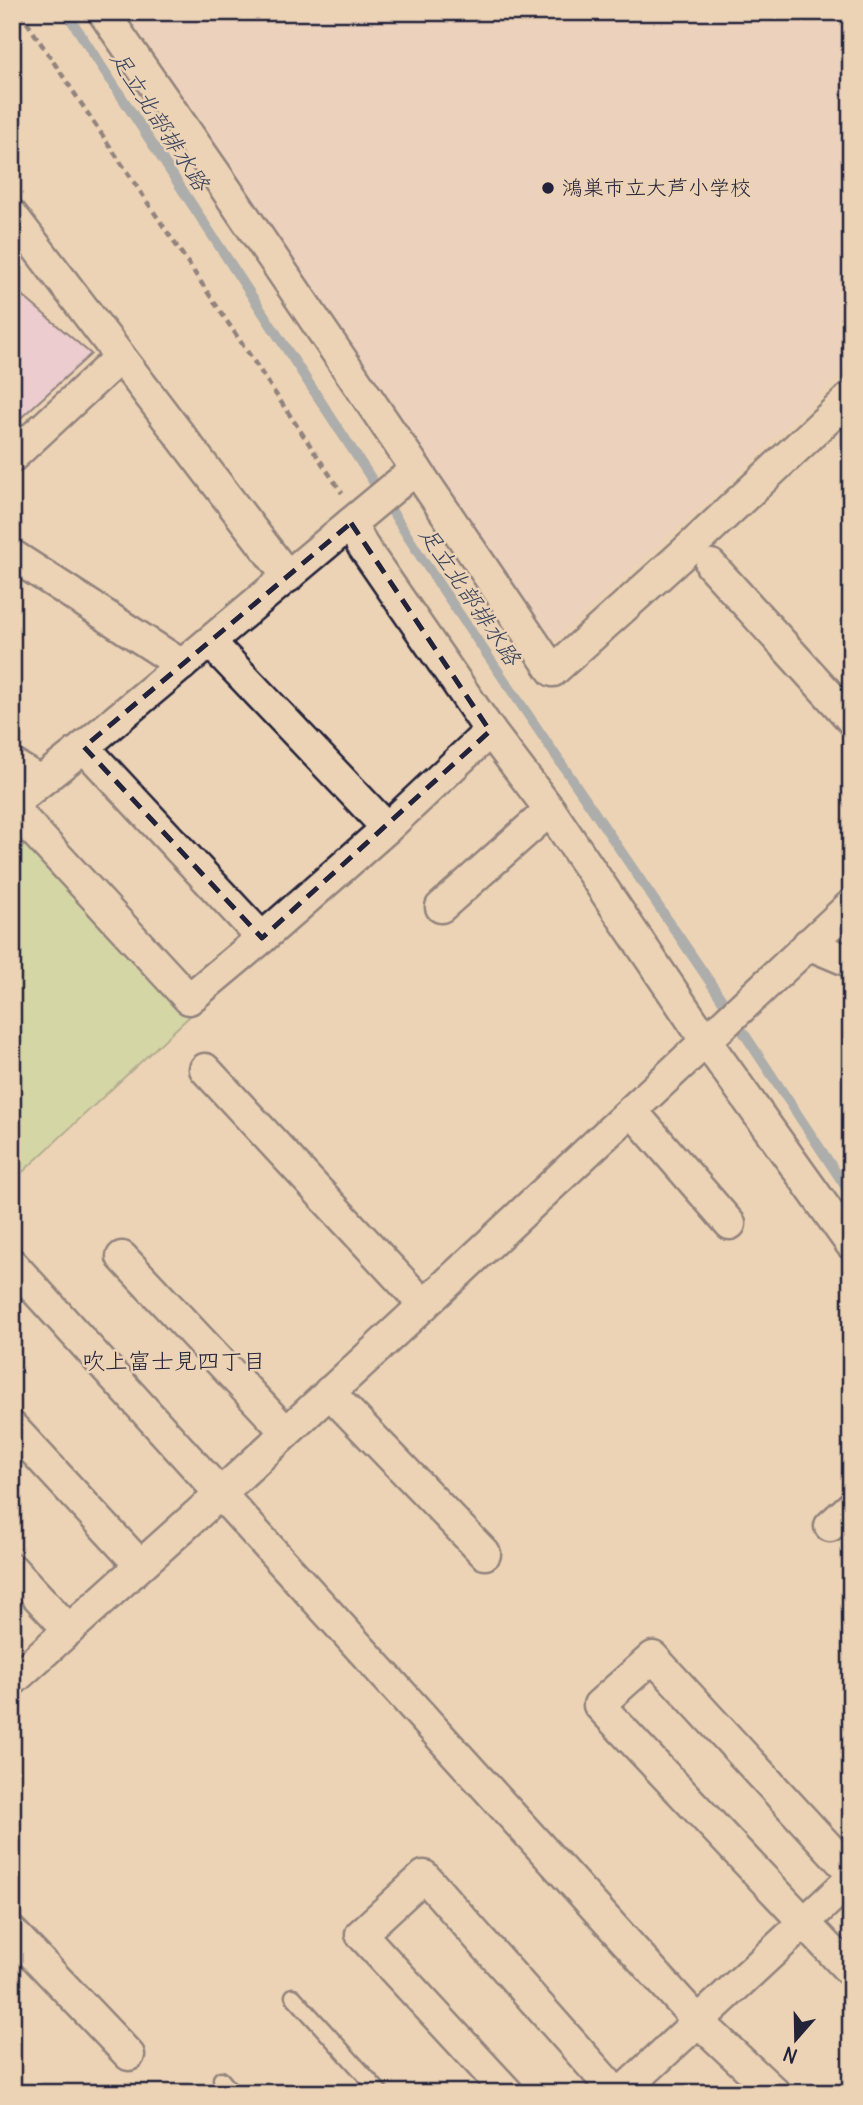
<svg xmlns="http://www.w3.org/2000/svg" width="863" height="2105" font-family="Delius,'Klee One',sans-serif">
  <rect width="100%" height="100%" fill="#edd3b5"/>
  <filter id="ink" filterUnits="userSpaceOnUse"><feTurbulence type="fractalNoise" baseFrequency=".0143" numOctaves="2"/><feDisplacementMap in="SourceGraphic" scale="14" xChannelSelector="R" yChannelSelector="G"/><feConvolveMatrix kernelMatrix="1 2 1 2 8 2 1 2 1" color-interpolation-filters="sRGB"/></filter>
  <g filter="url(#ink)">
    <path fill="#eccec6" d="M126,12H851V364L744,468L553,642Z"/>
    <path fill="#b8d993" stroke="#6d7e67" stroke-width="2" d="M12,844L33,847L190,1016L12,1182Z"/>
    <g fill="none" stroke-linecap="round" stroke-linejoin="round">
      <path stroke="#5f81a2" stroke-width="10" d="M66,12L369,475L424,562L708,979L851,1195"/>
    </g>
    <path fill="#eac4ee" stroke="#22223b" stroke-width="2" d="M18,292L91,354L12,426V297Z"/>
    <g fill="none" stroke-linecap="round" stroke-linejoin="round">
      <defs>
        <g id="lane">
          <path d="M293,1996L381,2093"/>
          <path d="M221,2079L233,2093"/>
        </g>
        <g id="street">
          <path d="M103,12L215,173L553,671L684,553L851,397"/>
          <path d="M12,215L288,577"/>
          <path d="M12,457L120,357"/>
          <path d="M351,523L416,469"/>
          <path d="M12,555L182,665"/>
          <path d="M711,565L851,719"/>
          <path d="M210,642L387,828"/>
          <path d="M84,747L262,938L387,828L490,731"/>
          <path d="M12,764L40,781"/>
          <path d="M12,804L84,747L351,523L362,545L490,731L550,810L706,1041L851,1244"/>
          <path d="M12,807L189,999L262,938"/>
          <path d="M441,907L550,810"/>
          <path d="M808,944L851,962"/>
          <path d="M205,1069L424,1305"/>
          <path d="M632,1111L730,1224"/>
          <path d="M122,1257L286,1432"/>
          <path d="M12,1264L698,2021L775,2093"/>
          <path d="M329,1392L485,1554"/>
          <path d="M12,1427L140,1565"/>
          <path d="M830,1526L851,1507"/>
          <path d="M12,1569L69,1630"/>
          <path d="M12,1681L221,1493L424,1305L851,905"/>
          <path d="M851,1872L653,1657L599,1705L851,1972"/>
          <path d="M12,1932L129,2055"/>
          <path d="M508,2093L361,1934L424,1876L616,2093"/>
          <path d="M621,2093L851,1879"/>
        </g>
      </defs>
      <use href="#lane" stroke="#22223b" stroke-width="19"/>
      <use href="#street" stroke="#22223b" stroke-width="35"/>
      <path stroke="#22223b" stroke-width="4.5" stroke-dasharray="7 5" stroke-linecap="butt" d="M20,12L342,493"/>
      <use href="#lane" stroke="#edd3b5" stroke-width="14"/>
      <use href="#street" stroke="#edd3b5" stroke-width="30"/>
    </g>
  </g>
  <path d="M0 0H863V2105H0ZM351,523L490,731L262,938L84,747Z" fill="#edd3b5" fill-opacity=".55" fill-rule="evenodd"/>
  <path fill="none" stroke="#22223b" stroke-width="5" stroke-dasharray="14 9" stroke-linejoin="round" d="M351,523L490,731L262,938L84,747Z"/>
  <circle fill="#22223b" stroke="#edd3b5" stroke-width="2.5" cx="548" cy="188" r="7"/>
  <g text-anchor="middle" stroke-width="5" stroke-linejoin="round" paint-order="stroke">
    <g font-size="21" fill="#22223b" stroke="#edd3b5" text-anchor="start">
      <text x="562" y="195">鴻巣市立大芦小学校</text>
    </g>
    <g font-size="23" font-style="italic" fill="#36425d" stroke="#edd3b5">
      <text transform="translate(160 121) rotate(57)" y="8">足立北部排水路</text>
      <text transform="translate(470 596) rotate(56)" y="8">足立北部排水路</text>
    </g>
    <g font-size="23" fill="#22223b" stroke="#edd3b5">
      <text x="174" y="1369">吹上富士見四丁目</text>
    </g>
  </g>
  <rect width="863" height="2105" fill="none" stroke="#edd3b5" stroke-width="42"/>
  <rect x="21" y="21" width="821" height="2063" fill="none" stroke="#22223b" stroke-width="2.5" filter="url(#ink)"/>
  <g transform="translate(796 2039) rotate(200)" stroke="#edd3b5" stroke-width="5" paint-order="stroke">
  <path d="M0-5L12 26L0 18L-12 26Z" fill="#22223b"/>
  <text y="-10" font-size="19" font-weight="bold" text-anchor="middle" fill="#22223b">N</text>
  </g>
</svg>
